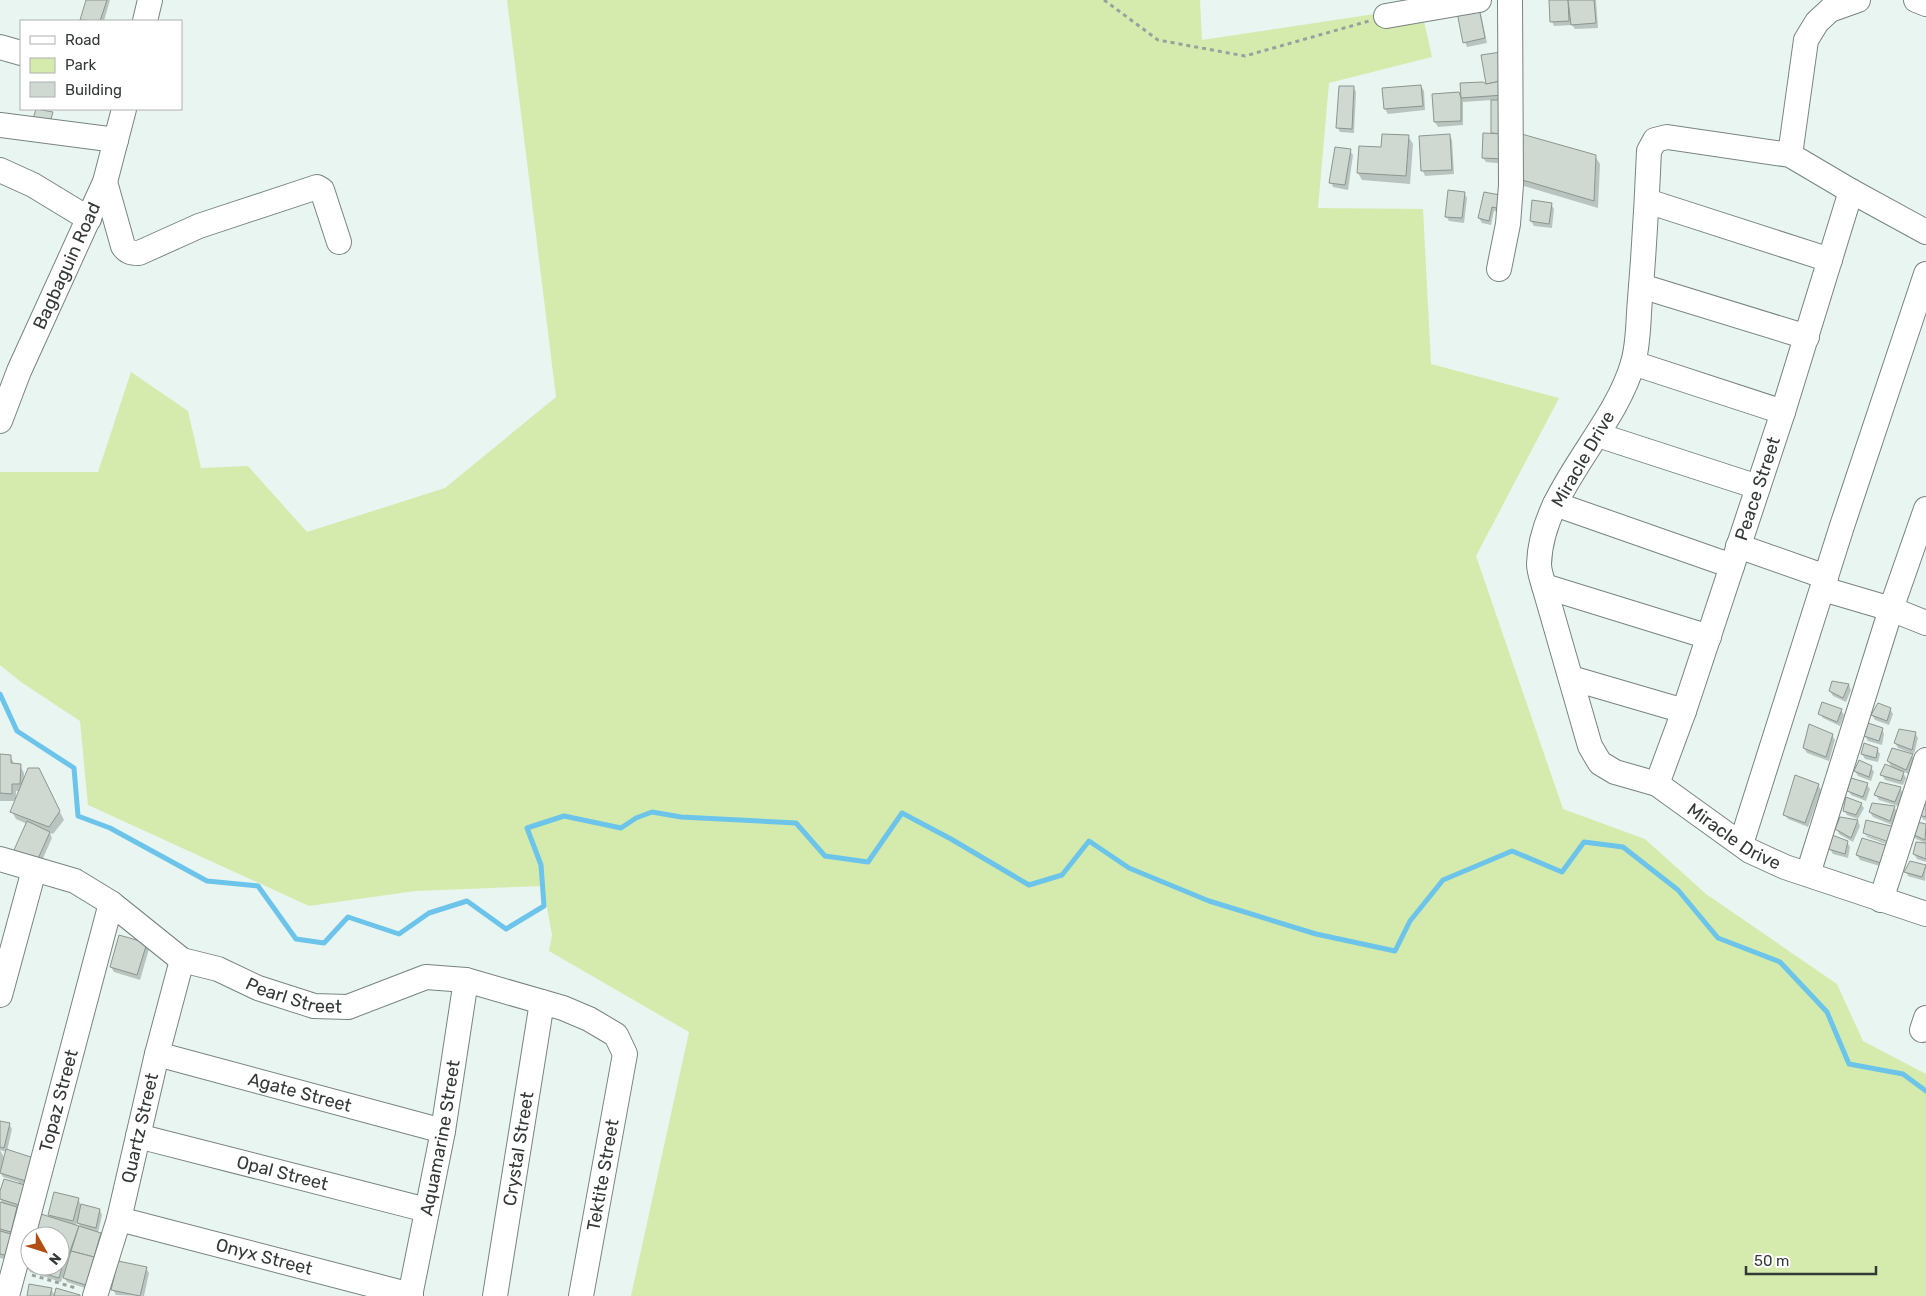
<svg xmlns="http://www.w3.org/2000/svg" width="1926" height="1296" font-family="Rubik,sans-serif">
  <rect width="100%" height="100%" fill="#e8f5f1"/>
  <path fill="#d5ebad" d="M507,0H1200L1202,40L1421,7L1432,57L1329,83L1318,208L1423,209L1431,364L1559,398L1476,556L1563,809L1645,839L1706,894L1837,984L1863,1041L1926,1074V1296H631L689,1032L549,951L552,935L543,886L415,891L309,906L88,805L80,721L21,682L0,665V472H98L131,372L188,411L201,468L248,466L307,532L445,488L556,397Z"/>
  <g fill="#0003" fill-rule="evenodd">
    <path d="M87,0H110L104,21H82Z"/>
    <path d="M1569,0H1596L1598,28L1575,29L1572,25L1554,26L1552,21L1551,1Z"/>
    <path d="M1480,9L1487,43L1467,47L1465,42Z"/>
    <path d="M1500,53L1506,164L1486,162L1483,158L1493,134L1492,100L1463,102V125L1438,127L1435,122L1458,93L1461,99V85L1488,86Z"/>
    <path d="M1421,86L1424,91L1425,110L1388,114L1385,109Z"/>
    <path d="M1354,88L1356,92L1354,133L1340,132L1338,128Z"/>
    <path d="M1408,136L1413,144L1410,184L1362,180L1358,173L1382,149Z"/>
    <path d="M1449,136L1452,140L1454,174L1425,176L1423,171L1421,137Z"/>
    <path d="M1350,151L1353,155L1348,190L1333,187L1331,182Z"/>
    <path d="M1595,156L1600,164L1598,208L1524,186L1520,179Z"/>
    <path d="M1464,193L1467,198L1464,223L1449,221L1446,216Z"/>
    <path d="M1484,193L1505,213L1494,211L1491,225L1482,223L1479,218Z"/>
    <path d="M1534,202L1551,204L1554,209L1552,228L1534,226L1531,221Z"/>
    <path d="M1833,682L1849,685L1851,690L1846,702L1833,696L1830,691Z"/>
    <path d="M1878,705L1890,709L1893,714L1889,725L1875,720L1872,715Z"/>
    <path d="M1841,710L1844,715L1840,726L1823,718L1820,714Z"/>
    <path d="M1882,729L1884,734L1882,745L1868,741L1865,736Z"/>
    <path d="M1915,733L1918,738L1914,754L1898,748L1895,743Z"/>
    <path d="M1832,735L1835,740L1829,761L1807,753L1804,748Z"/>
    <path d="M1865,745L1877,749L1880,754L1878,762L1865,759L1862,754Z"/>
    <path d="M0,755L10,756L15,765H20L24,773V779L43,778L64,820L53,834L50,833L52,838L40,865L18,855L15,850L27,824L16,819L12,812L16,801H0ZM16,791H20L16,800Z"/>
    <path d="M1912,756L1915,760L1909,774L1902,771L1906,778L1903,785L1885,780L1882,775L1892,768L1888,761Z"/>
    <path d="M1871,767L1874,772L1871,781L1858,776L1855,771Z"/>
    <path d="M1818,785L1821,790L1808,827L1788,819L1785,815Z"/>
    <path d="M1867,785L1870,789L1866,801L1851,795L1849,790Z"/>
    <path d="M1900,788L1903,793L1898,806L1879,800L1876,795Z"/>
    <path d="M1861,804L1864,808L1858,819L1847,815L1844,810Z"/>
    <path d="M1926,806V821L1923,819L1920,814Z"/>
    <path d="M1894,807L1897,812L1892,825L1873,817L1870,812Z"/>
    <path d="M1858,821L1860,826L1853,842L1839,834L1837,829Z"/>
    <path d="M1918,823L1926,825V843L1916,839L1913,834Z"/>
    <path d="M1864,832H1866V835L1895,845L1894,847L1867,837Z"/>
    <path d="M1863,839L1886,868L1860,860L1857,855Z"/>
    <path d="M1847,842L1850,847L1848,858L1833,854L1830,849Z"/>
    <path d="M1926,845V862L1917,859L1914,854Z"/>
    <path d="M1911,863L1926,866L1925,881L1908,876L1906,872Z"/>
    <path d="M146,944L149,949L140,980L114,972L111,967Z"/>
    <path d="M0,1122L9,1124L12,1129L7,1151L32,1186L22,1183L27,1191L22,1209L16,1207L19,1213L14,1236L10,1235L13,1239L8,1260L0,1258V1204H2L0,1196L18,1184L19,1182L3,1177L0,1172ZM0,1150L7,1152L5,1159Z"/>
    <path d="M78,1199L81,1205L100,1210L102,1215L98,1233L103,1239L88,1289L67,1282L63,1276L61,1282L30,1272L27,1267L30,1257V1266H60V1236H36L51,1218L49,1215ZM77,1221L81,1228L76,1226Z"/>
    <path d="M146,1268L149,1273L144,1296L116,1295L113,1290Z"/>
    <path d="M51,1289L55,1296H28Z"/>
  </g>
  <g fill="none" stroke-linecap="round" stroke-linejoin="round">
    <path stroke="#6cc4ea" stroke-width="5" d="M0,694L17,731L74,768L78,816L110,828L207,881L258,886L296,939L324,943L348,917L399,934L429,913L467,901L506,929L544,906L541,865L527,828L564,816L621,828L636,818L652,812L681,817L796,823L825,856L868,862L902,813L951,839L1029,885L1062,875L1089,841L1129,868L1209,901L1316,934L1395,951L1410,921L1443,880L1512,851L1562,872L1584,842L1623,847L1678,890L1718,938L1780,962L1827,1012L1849,1064L1903,1074L1926,1091"/>
  </g>
  <g fill="#cfd9d1" stroke="#8c958e">
    <path d="M86,0H107L100,21L80,20Z"/>
    <path d="M1549,0H1568L1569,21L1550,22Z"/>
    <path d="M1568,0H1594L1596,23L1571,25Z"/>
    <path d="M1478,3L1485,38L1463,43L1456,7Z"/>
    <path d="M1501,52L1506,80L1486,84L1481,55Z"/>
    <path d="M1506,80L1504,95L1461,98L1460,83L1483,82L1486,84Z"/>
    <path d="M1421,85L1423,106L1384,109L1382,88Z"/>
    <path d="M1339,86H1354L1352,129L1336,128Z"/>
    <path d="M1459,92L1461,98V121L1434,122L1432,94Z"/>
    <path d="M1491,100H1506L1505,134L1491,133Z"/>
    <path d="M36,109L53,112L49,126L32,122Z"/>
    <path d="M1483,133L1505,134L1504,159L1482,158Z"/>
    <path d="M1518,133L1596,155L1594,201L1519,179Z"/>
    <path d="M1382,134L1409,135L1406,176L1357,173L1359,146L1381,147Z"/>
    <path d="M1450,134L1452,170L1421,171L1419,136Z"/>
    <path d="M1335,147L1351,149L1345,185L1329,183Z"/>
    <path d="M1448,190L1465,192L1462,218L1445,217Z"/>
    <path d="M1484,192L1505,196L1502,209L1492,207L1489,221L1478,218Z"/>
    <path d="M1532,200L1552,203L1549,224L1530,221Z"/>
    <path d="M1832,681L1849,684L1843,698L1829,691Z"/>
    <path d="M1822,702L1842,709L1837,722L1818,714Z"/>
    <path d="M1878,703L1891,708L1887,721L1871,715Z"/>
    <path d="M1868,723L1883,728L1879,741L1864,736Z"/>
    <path d="M1809,724L1833,734L1826,757L1803,748Z"/>
    <path d="M1899,729L1916,732L1912,750L1894,743Z"/>
    <path d="M1864,743L1878,748L1876,758L1861,754Z"/>
    <path d="M1892,748L1913,754L1906,770L1887,761Z"/>
    <path d="M0,754L11,755V763L21,764L20,784H12V794L0,793Z"/>
    <path d="M1859,760L1872,766L1869,777L1854,771Z"/>
    <path d="M1885,764L1904,772L1901,781L1880,775Z"/>
    <path d="M28,768H39L60,811L49,827L10,812Z"/>
    <path d="M1795,775L1819,784L1805,823L1783,815Z"/>
    <path d="M1851,778L1868,783L1863,797L1847,791Z"/>
    <path d="M1880,782L1901,787L1895,802L1874,795Z"/>
    <path d="M1846,797L1862,803L1856,815L1843,811Z"/>
    <path d="M1872,803L1895,806L1890,821L1869,812Z"/>
    <path d="M1922,803L1926,805V817L1919,815Z"/>
    <path d="M1840,817L1858,820L1851,838L1835,829Z"/>
    <path d="M1866,820L1895,827L1892,843L1863,833Z"/>
    <path d="M27,821L50,832L37,861L14,850Z"/>
    <path d="M1917,822L1926,824L1925,840L1912,834Z"/>
    <path d="M1832,835L1848,841L1845,854L1828,849Z"/>
    <path d="M1862,838L1888,846L1884,864L1856,855Z"/>
    <path d="M1916,842L1926,843V859L1913,854Z"/>
    <path d="M1910,861L1926,865L1922,877L1904,872Z"/>
    <path d="M119,935L147,943L137,975L110,967Z"/>
    <path d="M0,1121L10,1123L4,1148L0,1147Z"/>
    <path d="M6,1149L37,1159L29,1182L0,1173Z"/>
    <path d="M4,1179L25,1185L19,1205L0,1199V1191Z"/>
    <path d="M54,1192L79,1198L73,1221L48,1215Z"/>
    <path d="M0,1202L17,1207L11,1232L0,1229Z"/>
    <path d="M81,1204L100,1209L96,1228L77,1223Z"/>
    <path d="M41,1214L79,1226L69,1254L60,1252V1236H35Z"/>
    <path d="M79,1226L101,1233L94,1257L71,1251Z"/>
    <path d="M0,1231L11,1234L5,1255L0,1254Z"/>
    <path d="M71,1251L94,1257L86,1285L63,1278Z"/>
    <path d="M60,1252L66,1254L59,1278L26,1268L30,1253V1266H60Z"/>
    <path d="M118,1261L147,1267L140,1296L111,1290Z"/>
    <path d="M29,1284L52,1288L50,1296H27Z"/>
    <path d="M56,1288L80,1295V1296H54Z"/>
  </g>
  <g fill="none" stroke-linecap="round" stroke-linejoin="round">
    <defs>
      <g id="minor">
        <path d="M1916,0L1926,4"/>
        <path d="M1386,16L1479,0"/>
        <path d="M145,21L150,0"/>
        <path d="M0,47L21,53"/>
        <path d="M0,125L116,140"/>
        <path d="M1790,155L1806,40L1817,22L1830,10L1858,0"/>
        <path d="M0,170L33,185L89,219"/>
        <path d="M105,182L123,246C127,252 131,253 139,253L199,226L317,187L322,190L339,242"/>
        <path d="M1647,201L1830,260"/>
        <path id="s1" d="M1926,232L1851,191L1790,155L1667,137L1655,140L1649,151C1647,200 1644,250 1640,299C1638,320 1639,342 1633,363C1613,432 1541,491 1539,564C1539,571 1542,579 1544,586L1590,746L1600,763L1615,772L1657,784L1750,851L1785,867L1926,914"/>
        <path d="M1499,269L1508,224L1511,185L1510,0"/>
        <path d="M1641,286L1807,337"/>
        <path d="M1633,363L1783,412"/>
        <path id="s2" d="M0,421L19,371L105,182L124,109"/>
        <path d="M1598,435L1758,487"/>
        <path d="M1555,504L1732,566"/>
        <path d="M1738,546L1826,577"/>
        <path d="M1544,586L1709,637"/>
        <path d="M1823,589L1891,609L1926,623"/>
        <path d="M1571,678L1684,711"/>
        <path id="s3" d="M1657,784L1684,711L1783,412L1851,191"/>
        <path d="M1741,844L1842,526L1926,274"/>
        <path id="s4" d="M0,859L75,881L111,903L182,960L218,969L258,988L314,1006L348,1007L426,977L466,980L563,1008L589,1019L616,1035L625,1054L581,1296"/>
        <path d="M1808,874L1891,609L1926,509"/>
        <path d="M1881,900L1926,760"/>
        <path d="M0,995L34,870"/>
        <path d="M1922,1030L1926,1018"/>
        <path id="s5" d="M157,1054L443,1131"/>
        <path id="s6" d="M138,1136L427,1210"/>
        <path id="s7" d="M119,1219L411,1295"/>
        <path id="s8" d="M7,1296L111,903"/>
        <path id="s9" d="M95,1296L119,1219L157,1054L182,960"/>
        <path id="s10" d="M410,1296L443,1131L466,980"/>
        <path id="s11" d="M495,1296L542,1002"/>
      </g>
    </defs>
    <use href="#minor" stroke="#788480" stroke-width="26"/>
    <g stroke="#98a19f" stroke-width="3" stroke-dasharray="4 4" stroke-linecap="butt">
      <path d="M1104,0L1158,40L1245,56L1369,21"/>
      <path d="M32,1275L76,1288"/>
    </g>
    <use href="#minor" stroke="#fff" stroke-width="24"/>
  </g>
  <g text-anchor="middle" stroke-width="4.5" stroke-linejoin="round" paint-order="stroke">
    <g font-size="18" fill="#343938" stroke="#fff">
      <text dy="6" stroke="none"><textPath href="#s2" startOffset="169">Bagbaguin Road</textPath></text>
      <text transform="translate(1583 459) rotate(-60)" y="6">Miracle Drive</text>
      <text dy="6" stroke="none"><textPath href="#s3" startOffset="312">Peace Street</textPath></text>
      <text dy="6" stroke="none"><textPath href="#s1" startOffset="1106">Miracle Drive</textPath></text>
      <text dy="6" stroke="none"><textPath href="#s4" startOffset="330">Pearl Street</textPath></text>
      <text dy="6" stroke="none"><textPath href="#s5" startOffset="148">Agate Street</textPath></text>
      <text dy="6" stroke="none"><textPath href="#s8" startOffset="202">Topaz Street</textPath></text>
      <text dy="6" stroke="none"><textPath href="#s9" startOffset="174">Quartz Street</textPath></text>
      <text dy="6" stroke="none"><textPath href="#s10" startOffset="161">Aquamarine Street</textPath></text>
      <text dy="6" stroke="none"><textPath href="#s11" startOffset="149">Crystal Street</textPath></text>
      <text dy="6" stroke="none"><textPath href="#s6" startOffset="149">Opal Street</textPath></text>
      <text transform="translate(603 1175) rotate(-80)" y="6">Tektite Street</text>
      <text dy="6" stroke="none"><textPath href="#s7" startOffset="150">Onyx Street</textPath></text>
    </g>
  </g>
  <rect x="20" y="20" width="162" height="90" fill="#ffffff" stroke="#aeb0af"/>
  <rect x="30" y="36" width="25" height="8" fill="#ffffff" stroke="#aeb0af"/>
  <text x="65" y="45" font-size="15" fill="#343938">Road</text>
  <rect x="30" y="58" width="25" height="15" fill="#d5ebad" stroke="#aeb0af"/>
  <text x="65" y="70" font-size="15" fill="#343938">Park</text>
  <rect x="30" y="82" width="25" height="15" fill="#cfd9d1" stroke="#aeb0af"/>
  <text x="65" y="95" font-size="15" fill="#343938">Building</text>
  <g transform="translate(45 1251) rotate(129)"><circle r="24" fill="#ffffff" stroke="#aeb0af"/>
  <path d="M0-4L9 19L0 12L-9 19Z" fill="#b14e14"/>
  <text y="-8" font-size="14" font-weight="bold" text-anchor="middle" fill="#343938">N</text>
  </g>
  <path d="M1746 1266v8h130v-8" fill="none" stroke="#343938" stroke-width="2.5"/>
  <text x="1754" y="1266" font-size="15" fill="#343938" stroke="#ffffff" stroke-width="4" paint-order="stroke">50 m</text>
</svg>
